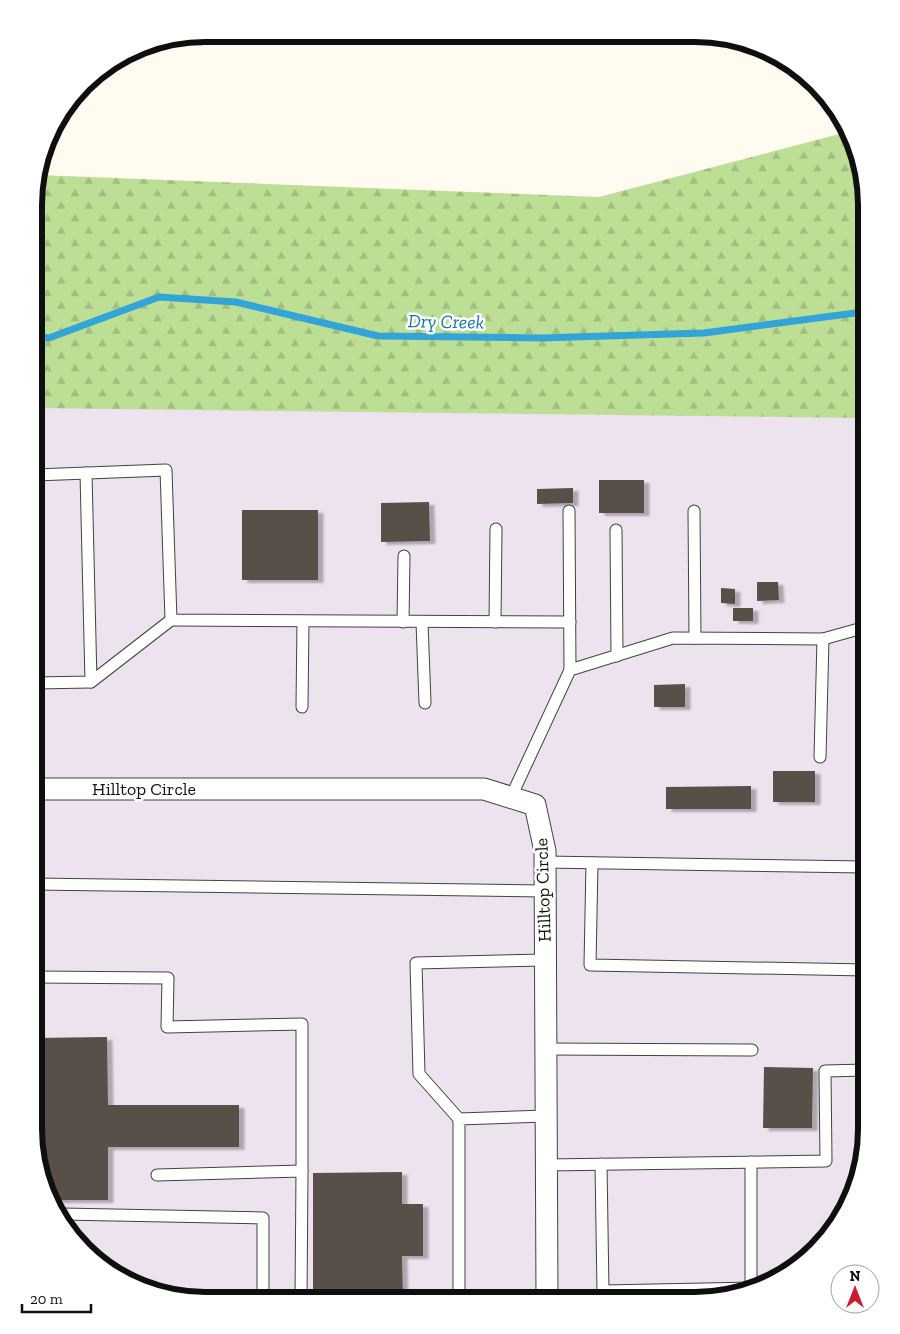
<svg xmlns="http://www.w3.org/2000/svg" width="900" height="1334" font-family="'Zilla Slab',serif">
  <defs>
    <pattern id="forest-firs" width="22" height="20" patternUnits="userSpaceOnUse" patternTransform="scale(1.25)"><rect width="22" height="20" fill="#bddf95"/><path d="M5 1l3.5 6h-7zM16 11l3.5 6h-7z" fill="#a1be7f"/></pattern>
    <filter id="shadow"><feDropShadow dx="5.5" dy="3" stdDeviation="1" flood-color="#0004"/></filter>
  </defs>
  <rect width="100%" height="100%" fill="#fffbf1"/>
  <path fill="#ece3ee" d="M35,405L866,414V1140L837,1224L808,1258L760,1287L695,1300L183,1299L101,1265L47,1194L34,1128Z"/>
  <path fill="url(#forest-firs)" d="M847,132L853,140L866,206V418L35,408V183L38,175L599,197Z"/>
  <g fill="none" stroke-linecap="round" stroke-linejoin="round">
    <path stroke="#32a4d8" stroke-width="7" d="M35,336L49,338L159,297L236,302L378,336L542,338L704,333L863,312L866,310"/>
  </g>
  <g fill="#594f4a" filter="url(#shadow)">
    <rect x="599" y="480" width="45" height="33"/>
    <path d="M573,488V503L537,504V489Z"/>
    <path d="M429,502L430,541L381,542V503Z"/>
    <rect x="242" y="510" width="76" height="70"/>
    <path d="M757,582H778L779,600L757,601Z"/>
    <path d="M721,588L735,589V604L721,603Z"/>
    <rect x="733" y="608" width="20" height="13"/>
    <path d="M685,684V707H654V685Z"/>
    <rect x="773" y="771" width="42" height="31"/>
    <path d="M751,786V809H666V787Z"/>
    <path d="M107,1037L108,1105H239V1147H108V1200H51L47,1194L34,1128V1038Z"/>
    <path d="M764,1067L813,1068L812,1128H763Z"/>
    <path d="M402,1172V1204H423V1256H402L403,1299H313V1173Z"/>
  </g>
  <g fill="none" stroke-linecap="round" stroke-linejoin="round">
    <defs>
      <g id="lane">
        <path d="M35,475L166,470L171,620L570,622"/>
        <path d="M569,511L570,670"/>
        <path d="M694,511L695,638"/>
        <path d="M616,530L617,656"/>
        <path d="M403,622L404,556"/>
        <path d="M422,622L425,703"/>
        <path d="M495,622L496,529"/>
        <path d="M823,639L866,627"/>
        <path d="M91,682L171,620"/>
        <path d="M34,683L91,682L86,473"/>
        <path d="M302,707L303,621"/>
        <path d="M511,797L570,670L673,638L823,639L820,757"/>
        <path d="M545,862L866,867"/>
        <path d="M592,863L590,965L866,970"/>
        <path d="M34,884L545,891"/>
        <path d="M34,977L168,978L167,1027L302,1024V1171"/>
        <path d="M545,1049L752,1050"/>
        <path d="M459,1119L419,1074L416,963L545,960"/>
        <path d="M751,1162V1288"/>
        <path d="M601,1164L603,1291L754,1288"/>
        <path d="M546,1165L826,1161L825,1071L866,1070"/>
        <path d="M157,1175L302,1171L301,1299"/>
        <path d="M62,1214L263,1218V1299"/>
        <path d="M459,1300V1119L546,1116"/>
      </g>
      <path id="street" d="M34,789H484L535,805L545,851L547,1300"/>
    </defs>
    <use href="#lane" stroke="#424242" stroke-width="13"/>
    <use href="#street" stroke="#424242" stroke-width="23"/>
    <use href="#lane" stroke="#fff" stroke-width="11"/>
    <use href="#street" stroke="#fff" stroke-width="21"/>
  </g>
  <g text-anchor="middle" stroke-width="5" stroke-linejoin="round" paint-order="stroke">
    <g font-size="18" fill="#0f0f0f" stroke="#fff">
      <text x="144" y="795">Hilltop Circle</text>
      <text transform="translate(543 890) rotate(-92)" y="6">Hilltop Circle</text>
    </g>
    <g font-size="19" font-style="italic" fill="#0d74ac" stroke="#fff">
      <text transform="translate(446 321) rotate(1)" y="7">Dry Creek</text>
    </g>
  </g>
  <path d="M0 0H900V1334H0ZM205 42H695A163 163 0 0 1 858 205V1129A163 163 0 0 1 695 1292H205A163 163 0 0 1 42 1129V205A163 163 0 0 1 205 42Z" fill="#fff" fill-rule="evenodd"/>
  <path fill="none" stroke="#0f0f0f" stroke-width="6" d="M205 42H695A163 163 0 0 1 858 205V1129A163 163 0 0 1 695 1292H205A163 163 0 0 1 42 1129V205A163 163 0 0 1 205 42Z"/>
  <g transform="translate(855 1289)"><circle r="24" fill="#ffffff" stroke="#9f9f9f"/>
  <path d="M0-4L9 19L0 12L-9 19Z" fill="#cb1b32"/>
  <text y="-8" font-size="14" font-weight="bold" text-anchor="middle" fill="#0f0f0f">N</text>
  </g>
  <path d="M22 1304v8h69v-8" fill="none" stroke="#0f0f0f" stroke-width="2.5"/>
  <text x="30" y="1304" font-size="15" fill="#0f0f0f" stroke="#ffffff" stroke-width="4" paint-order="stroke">20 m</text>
</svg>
